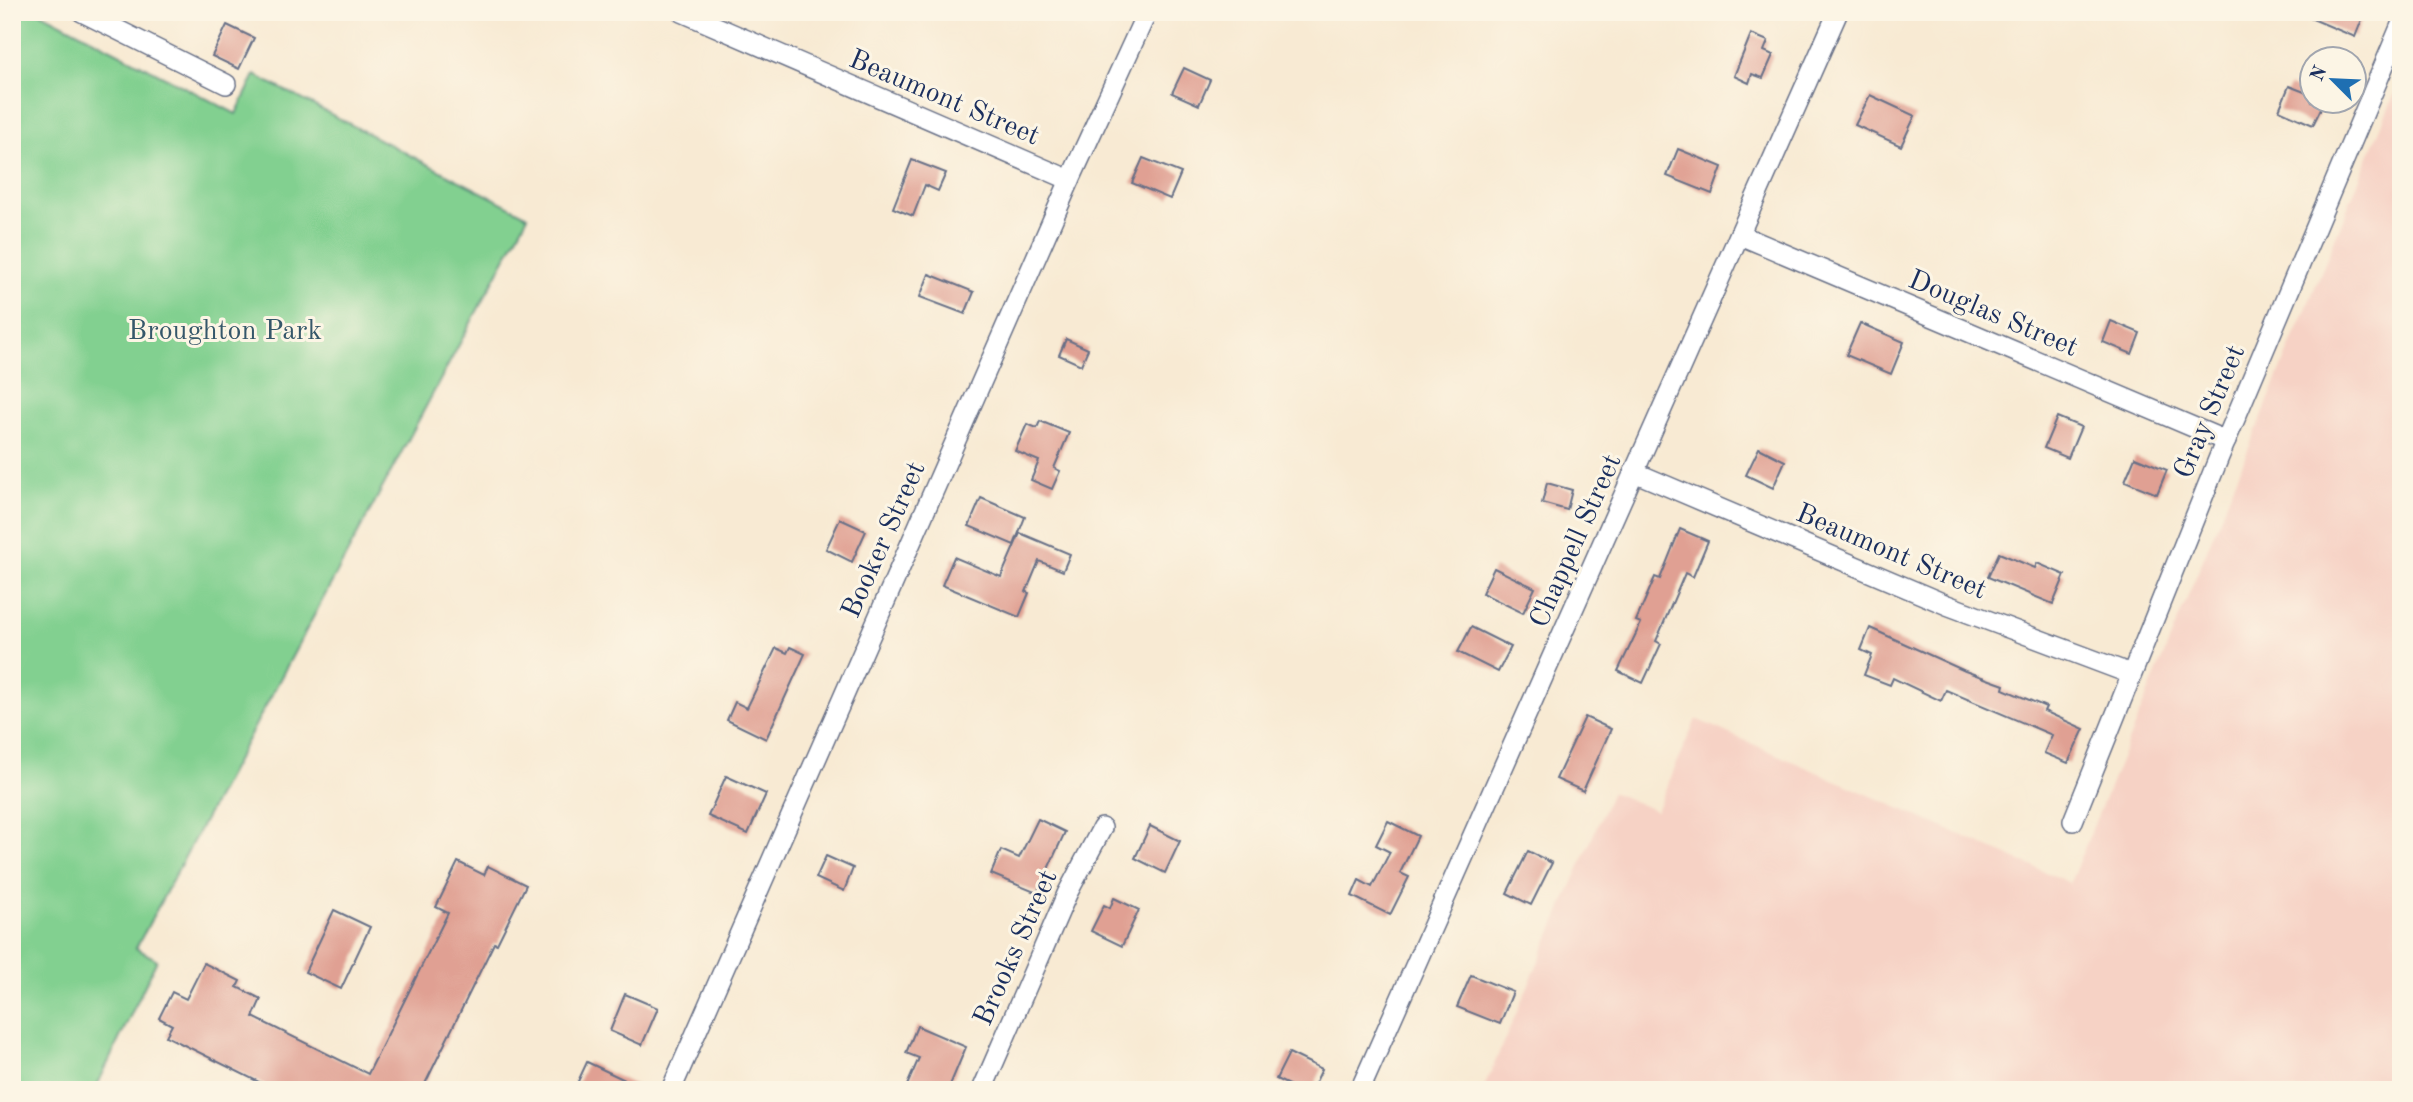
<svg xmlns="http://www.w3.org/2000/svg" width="2413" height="1102" font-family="'Old Standard TT',serif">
  <rect width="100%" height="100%" fill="#fcf5e5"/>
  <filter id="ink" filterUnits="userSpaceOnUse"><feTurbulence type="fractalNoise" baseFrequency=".0143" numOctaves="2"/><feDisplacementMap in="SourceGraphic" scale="14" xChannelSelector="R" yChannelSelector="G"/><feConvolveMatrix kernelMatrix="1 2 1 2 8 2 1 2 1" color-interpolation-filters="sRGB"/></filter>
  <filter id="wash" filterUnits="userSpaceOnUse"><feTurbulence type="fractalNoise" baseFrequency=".00686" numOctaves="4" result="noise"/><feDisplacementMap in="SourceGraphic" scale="28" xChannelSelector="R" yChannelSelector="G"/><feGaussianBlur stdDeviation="1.57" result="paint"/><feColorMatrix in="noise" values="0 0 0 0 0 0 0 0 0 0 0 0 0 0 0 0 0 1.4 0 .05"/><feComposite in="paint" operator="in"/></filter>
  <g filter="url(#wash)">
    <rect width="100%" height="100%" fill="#f8ead3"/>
    <path fill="#f6d2c5" d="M2401,78V1090H1483L1612,792L1656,811L1696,719L2070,883Z"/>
    <path fill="#82d090" stroke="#4e8077" stroke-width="2" d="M12,12H40L236,114L255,75L528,216L136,948L157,960L95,1090H12Z"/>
    <g id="blocks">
      <g fill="#e0a093">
        <path d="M2296,12H2365L2355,37Z"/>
        <path d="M227,25L254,38L239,69L212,56Z"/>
        <path d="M1751,34L1768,41L1764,51L1773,55L1763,78L1752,74L1749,83L1734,76Z"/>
        <path d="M1184,68L1210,80L1199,105L1172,93Z"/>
        <path d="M2289,86L2312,95V102H2324L2313,125L2279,110Z"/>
        <path d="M1870,95L1915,116L1901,146L1855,125Z"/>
        <path d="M1678,149L1722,167L1712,194L1667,176Z"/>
        <path d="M1143,158L1181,173L1170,199L1132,183Z"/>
        <path d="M912,160L946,173L938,191L925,185L913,216L893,208Z"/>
        <path d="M929,274L974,292L965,314L920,297Z"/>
        <path d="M2111,321L2140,333L2132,354L2103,342Z"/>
        <path d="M1860,323L1904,342L1891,374L1846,355Z"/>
        <path d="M1066,339L1088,349L1081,365L1059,355Z"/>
        <path d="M2057,417L2081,427L2068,458L2044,448Z"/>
        <path d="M1040,421L1069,433L1054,468L1060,471L1052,489L1031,480L1039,461L1015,451L1027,424L1037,428Z"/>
        <path d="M1759,448L1785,461L1773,488L1746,475Z"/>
        <path d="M2135,457L2167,470L2157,494L2125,481Z"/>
        <path d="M1547,483L1572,490L1567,510L1542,503Z"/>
        <path d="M981,498L1025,517L1014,545L969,526Z"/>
        <path d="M840,519L866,531L852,562L826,549Z"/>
        <path d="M1680,529L1708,541L1693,577L1685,573L1656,641L1661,644L1643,683L1618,671L1641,623L1636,621L1655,577L1660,579Z"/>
        <path d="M1020,533L1070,554L1063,571L1039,561L1026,592L1029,593L1019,617L942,585L954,557L1001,577Z"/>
        <path d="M1999,553L2035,568L2037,563L2065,575L2053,604L1988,577Z"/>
        <path d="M1494,568L1535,588L1523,613L1482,593Z"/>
        <path d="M1471,627L1511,647L1498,672L1458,652Z"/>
        <path d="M1870,628L1965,671L2004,685L2003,689L2046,707L2044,711L2084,729L2068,763L2044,753L2052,735L1946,690L1941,701L1893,678L1890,685L1864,675L1872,655L1861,650Z"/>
        <path d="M790,647L805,654L766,739L727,720L735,702L747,708L776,648L787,653Z"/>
        <path d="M1585,717L1611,729L1583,791L1556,779Z"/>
        <path d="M726,776L766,794L748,834L708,816Z"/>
        <path d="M1038,819L1065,832L1037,893L991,874L1001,850L1019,858Z"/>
        <path d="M1388,821L1418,836L1400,873L1409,877L1390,915L1352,896L1359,880L1372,887L1390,852L1376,845Z"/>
        <path d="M1150,826L1180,841L1165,873L1135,858Z"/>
        <path d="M1528,851L1552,863L1531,905L1507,893Z"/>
        <path d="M826,856L853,868L844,891L816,878Z"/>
        <path d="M458,862L484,875L488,866L526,885L497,944L494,943L422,1090H275L166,1036L172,1025L159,1018L172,992L186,999L204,963L240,981L237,987L261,999L253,1017L368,1074L448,913L436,907Z"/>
        <path d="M1114,898L1139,910L1122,946L1091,931L1104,905L1110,908Z"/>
        <path d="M334,910L370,927L341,989L305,972Z"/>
        <path d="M1471,975L1513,992L1500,1024L1457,1007Z"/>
        <path d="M625,994L658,1008L642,1045L610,1031Z"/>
        <path d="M917,1026L966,1047L948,1090H905L919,1058L906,1053Z"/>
        <path d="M1289,1053L1322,1069L1312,1090H1299L1276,1079Z"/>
        <path d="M587,1062L646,1090H574Z"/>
      </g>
    </g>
  </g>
  <g filter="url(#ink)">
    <use href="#blocks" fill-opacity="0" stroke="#687087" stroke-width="2"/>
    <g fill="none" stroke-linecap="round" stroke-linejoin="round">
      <defs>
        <g id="street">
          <path d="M82,12L226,84"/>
          <path d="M682,12L1070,180"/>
          <path d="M1740,235L2226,441"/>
          <path d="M1634,472L1947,605L2131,674"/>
          <path d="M2073,821L2219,457L2401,25"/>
          <path d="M671,1090L1070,180L1147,12"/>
          <path d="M982,1090L1067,894L1102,828"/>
          <path d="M1360,1090L1838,12"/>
        </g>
      </defs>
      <use href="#street" stroke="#687087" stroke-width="22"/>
      <use href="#street" stroke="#fff" stroke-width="19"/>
    </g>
  </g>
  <g text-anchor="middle" stroke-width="6" stroke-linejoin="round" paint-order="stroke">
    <g font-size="28" fill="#1b2f5e" stroke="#fcf5e5">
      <text transform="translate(945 96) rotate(23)" y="10">Beaumont Street</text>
      <text transform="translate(1994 312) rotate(23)" y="10">Douglas Street</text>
      <text transform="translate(2208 411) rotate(-67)" y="10">Gray Street</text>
      <text transform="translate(882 539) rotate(-66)" y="10">Booker Street</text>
      <text transform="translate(1574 540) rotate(-66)" y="10">Chappell Street</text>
      <text transform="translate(1892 550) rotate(23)" y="10">Beaumont Street</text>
      <text transform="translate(1014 947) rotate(-66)" y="10">Brooks Street</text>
    </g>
    <g font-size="28" fill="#35576a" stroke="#fcf5e5">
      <text x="225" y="339">Broughton Park</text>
    </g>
  </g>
  <rect width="2413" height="1102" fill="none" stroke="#fcf5e5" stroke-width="42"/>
  <g transform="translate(2333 80) rotate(294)"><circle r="33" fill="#fcf5e5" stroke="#a2a6af" stroke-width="2"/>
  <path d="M0-5L12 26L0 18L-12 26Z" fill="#1f6fb2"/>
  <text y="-10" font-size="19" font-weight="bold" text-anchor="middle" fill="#1b2f5e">N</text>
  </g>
</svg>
